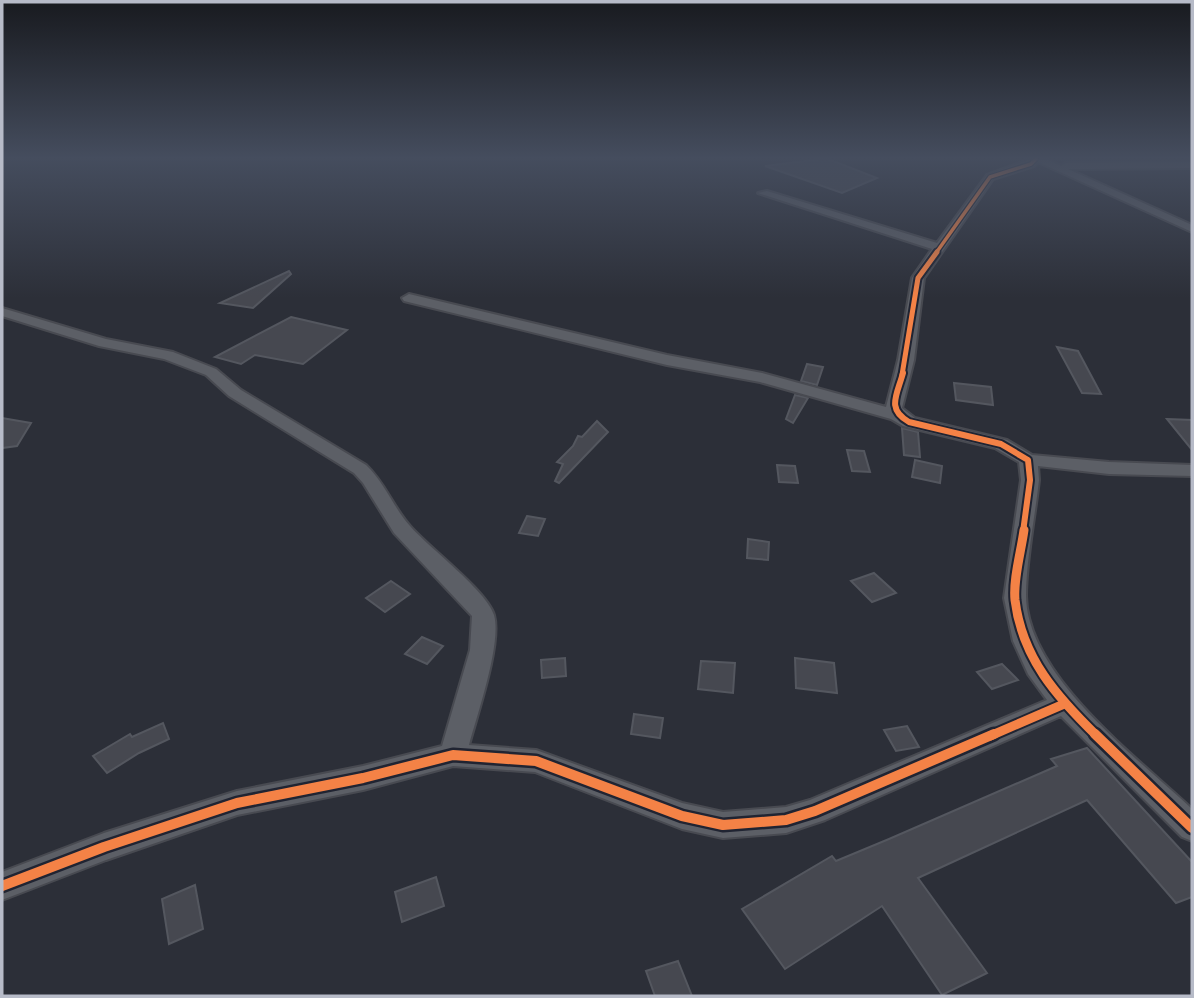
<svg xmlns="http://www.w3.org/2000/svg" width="1194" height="998" font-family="Lato,sans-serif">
  <rect width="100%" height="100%" fill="#2c2f38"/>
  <g fill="#464850" stroke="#54575f" stroke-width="2">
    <path d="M822,159H828L877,178L842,193L765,166Z"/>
    <path d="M289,271L291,274L253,308L220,303Z"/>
    <path d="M291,317L347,330L303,364L255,355L241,364L215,357Z"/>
    <path d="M1057,347L1078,351L1101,394L1082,393Z"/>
    <path d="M807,364L823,367L817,385L801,381Z"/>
    <path d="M954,383L991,387L993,405L956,400Z"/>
    <path d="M795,395L808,398L793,423L786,419Z"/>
    <path d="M2,418L31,423L17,446L2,448Z"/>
    <path d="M1167,419L1192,420V450Z"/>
    <path d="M597,421L608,432L559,483L555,481L563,464L557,462L573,446L578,436L582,437Z"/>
    <path d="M902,428L918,432L920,457L904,455Z"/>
    <path d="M847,450L864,451L870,472L852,471Z"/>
    <path d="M915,460L942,466L940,483L912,477Z"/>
    <path d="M777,465L795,466L798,483L779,482Z"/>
    <path d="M527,516L545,519L538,536L519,533Z"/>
    <path d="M748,539L769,542L768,560L747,558Z"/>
    <path d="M874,573L896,593L872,602L851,581Z"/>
    <path d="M391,581L410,594L385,612L366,598Z"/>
    <path d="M422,637L443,646L427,664L405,654Z"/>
    <path d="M565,658L566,676L542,678L541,660Z"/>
    <path d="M795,658L834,663L837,693L796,688Z"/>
    <path d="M701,661L735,663L733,693L698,689Z"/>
    <path d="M1002,664L1018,680L992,689L977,672Z"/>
    <path d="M634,714L663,718L660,738L631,734Z"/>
    <path d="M163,723L169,739L139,753L107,773L93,756L130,734L132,737Z"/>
    <path d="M907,726L919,747L896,751L884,730Z"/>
    <path d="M1087,748L1192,862V897L1176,903L1087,800L918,878L987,973L942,995L882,906L785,969L742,909L832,856L836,861L889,839L1057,766L1051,759Z"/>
    <path d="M436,877L444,906L402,922L395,892Z"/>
    <path d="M195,885L203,929L169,944L162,899Z"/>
    <path d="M678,961L692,996H655L646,971Z"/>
  </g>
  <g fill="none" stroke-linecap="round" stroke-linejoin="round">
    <defs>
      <path id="minor" d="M1031,159H1046L1061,166L1066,163L1192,162V168L1068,169L1192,225V232L1038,162L1034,166L993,179L924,278L914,360L902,408L915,418L1007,440L1032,455L1109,462L1192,465V476L1109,474L1038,466L1039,480C1035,517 1026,560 1026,596C1027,676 1138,758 1192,809V841L1182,837L1061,716L825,820L786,833L723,838L682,829L535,772L453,766L363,790L237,815L106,860L2,900V872L104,833L237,791L363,766L442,746L470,650L472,616L394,533L363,483L354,473L229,396L206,375L164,359L99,346L2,316V308L106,339L173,352L216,369L241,390L366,465C385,483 393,507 410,526C428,547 487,591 494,615C502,643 477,715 469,745L536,750L682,803L723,812L786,807L810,800L1047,700L1028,674L1013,641L1004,598L1021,480L1019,462L995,448L903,426L891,419L760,382L667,365L404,301L402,298L409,294L667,355L762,373L886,407L898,360L912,278L932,249L758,193L767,191L937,243L987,175Z"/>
    </defs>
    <use href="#minor" stroke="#484a51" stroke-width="4"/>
    <use href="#minor" fill="#5c5f66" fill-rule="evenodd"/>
    <defs>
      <path id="cycleway-far4" d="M936,253L990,177L1031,164L1036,159"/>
      <path id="cycleway-far3" d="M902,375L918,278L937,252"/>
      <path id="cycleway-far2" d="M903,373C897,395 886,409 909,422L1001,444L1028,460L1030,480L1023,532"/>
      <g id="cycleway-far1">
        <path d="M1024,530C1021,552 1013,579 1015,600C1022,658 1057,697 1097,736"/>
        <path d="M990,736L1064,704"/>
      </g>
      <g id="cycleway">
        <path d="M1095,734L1192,828"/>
        <path d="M2,886L104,847L237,803L363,778L453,755L536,761L682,816L723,825L786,820L815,811L994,734"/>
      </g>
    </defs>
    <use href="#cycleway-far4" stroke="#202432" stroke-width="6"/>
    <use href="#cycleway-far3" stroke="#202432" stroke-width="9"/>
    <use href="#cycleway-far2" stroke="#202432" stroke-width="10"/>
    <use href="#cycleway-far1" stroke="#202432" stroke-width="13"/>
    <use href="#cycleway" stroke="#202432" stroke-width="15"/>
    <use href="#cycleway-far4" stroke="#f48246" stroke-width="3.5"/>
    <use href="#cycleway-far3" stroke="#f48246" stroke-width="5"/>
    <use href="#cycleway-far2" stroke="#f48246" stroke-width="6"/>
    <use href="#cycleway-far1" stroke="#f48246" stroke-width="9"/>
    <use href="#cycleway" stroke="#f48246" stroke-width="10"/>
  </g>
  <linearGradient id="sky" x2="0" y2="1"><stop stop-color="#181a1f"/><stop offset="0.53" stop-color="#454d5e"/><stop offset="1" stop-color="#454d5e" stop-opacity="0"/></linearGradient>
  <rect width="1194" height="298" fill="url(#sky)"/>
  <rect width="1194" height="998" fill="none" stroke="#b7bbc8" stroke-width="7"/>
</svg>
